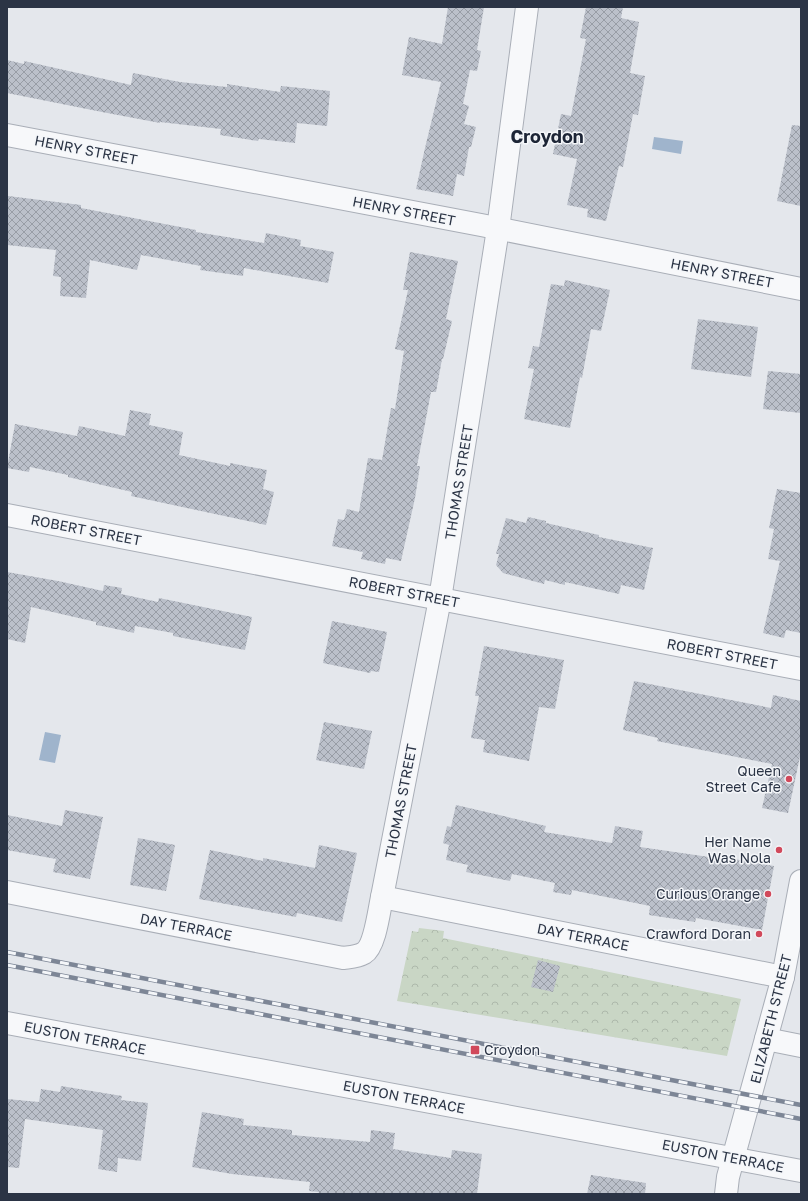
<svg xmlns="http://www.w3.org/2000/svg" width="808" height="1201" font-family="'Golos Text',sans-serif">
  <defs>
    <pattern id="park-crowns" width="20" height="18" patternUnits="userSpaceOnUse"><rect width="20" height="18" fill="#c9d6c5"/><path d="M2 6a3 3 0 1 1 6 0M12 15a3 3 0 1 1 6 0" fill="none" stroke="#adb8ab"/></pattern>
    <pattern id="building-cross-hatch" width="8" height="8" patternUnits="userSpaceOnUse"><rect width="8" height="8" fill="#bbc0ca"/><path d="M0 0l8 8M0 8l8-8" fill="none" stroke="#989da6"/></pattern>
  </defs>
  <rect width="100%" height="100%" fill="#e4e7ec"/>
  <path fill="url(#park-crowns)" d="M419,928L444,931L443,938L741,999L727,1056L397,1001L412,931L418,932Z"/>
  <g fill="#9fb4cc">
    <path d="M654,137L683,141L681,154L652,149Z"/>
    <path d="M45,732L61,735L55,763L39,760Z"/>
  </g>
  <g fill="url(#building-cross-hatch)">
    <path d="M448,7H484L477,50L481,51L477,71L470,70L463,104L469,106L464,124L476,127L471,147H469L464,176L457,174L453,196L416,189L425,148L441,82L402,75L409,37L442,44Z"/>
    <path d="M586,7H623L621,18L639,22L630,73L645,76L638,115L633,114L623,167L619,166L606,221L587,217L588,209L567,205L577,159L553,154L561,114L571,116L586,39L580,38Z"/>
    <path d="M7,60L24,64V61L131,85L133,73L180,82L227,87V84L280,92L281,86L330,91L327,126L297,123L295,143L259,139L258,141L220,135L221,129L160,122V123L102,112L7,93Z"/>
    <path d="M792,125L801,126V206L777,201Z"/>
    <path d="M8,196L81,205V208L196,230V232L264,243L266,233L301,240L300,246L334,252L328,283L244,268L243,276L200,270L201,266L141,255L137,270L90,260L86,298L60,296L61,277L53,276L56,250L7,245Z"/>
    <path d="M410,252L458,261L446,319L452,321L443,359H442L436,392H431L417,466H420L415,498L401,561L386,558L385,564L361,559L363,552L332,546L338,519L344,520L347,509L359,512L368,458L382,460L391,408L395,409L404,351L395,349L408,290H403Z"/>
    <path d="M565,280L610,290L601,331L591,329L582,378L580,377L570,428L524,419L534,369L528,368L533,346L539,347L551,284L564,286Z"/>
    <path d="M698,319L758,327L751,377L691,369Z"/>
    <path d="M768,371L801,374V413L763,409Z"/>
    <path d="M130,410L151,414L149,425L183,432L179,455L230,466V463L267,470L263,489L274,492L266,525L131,496L132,492L68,477V475L30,467L29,472L7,468L15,424L77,436L79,426L125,436Z"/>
    <path d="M777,489L801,493V633L786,630L784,638L763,633L780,561L768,559L774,529L769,528Z"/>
    <path d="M528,517L546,521V523L599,535V537L653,548L644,590L621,585L619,594L565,582V585L545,580L544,584L503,573L496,565L499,554H496L506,518L526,523Z"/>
    <path d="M7,572L58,581L103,591L104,585L122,588L121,594L158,602L159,598L252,617L245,650L173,636V633L135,626L134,633L107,627L96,625V622L31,607L25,643L7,639Z"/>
    <path d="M332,621L387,632L379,672L371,671L370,673L323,663Z"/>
    <path d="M484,646L564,660L555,709L539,707L529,761L483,752L485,740L471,738L479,696H475Z"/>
    <path d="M634,681L771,708L773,695L801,701V752L788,813L762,808L772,764L657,741L658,738L623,730Z"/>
    <path d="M324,722L372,731L364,769L316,760Z"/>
    <path d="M456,805L546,826L544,832L612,843L615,826L643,831L640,847L716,858L717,856L774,866L762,930L696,918L695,922L649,915L650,906L572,890L571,895L553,892L555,883L512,874L510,881L466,872L468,865L446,860L449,845L443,843L447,826L451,827Z"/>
    <path d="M65,810L103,817L90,879L53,872L56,859L7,850V815L62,826Z"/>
    <path d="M138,838L175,845L166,891L130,885Z"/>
    <path d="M319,845L357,853L342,922L297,913L296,917L199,899L210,850L263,861V858L315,868Z"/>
    <path d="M538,960L560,966L553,992L531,987Z"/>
    <path d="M61,1086L122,1096L121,1100L148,1103L141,1161L118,1158L117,1172L98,1169L103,1130L25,1119L19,1168L7,1167V1099L39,1102L41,1089L60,1092Z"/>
    <path d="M202,1112L244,1119L243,1125L292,1130V1135L370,1142L371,1130L395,1133L393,1149L451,1158L452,1150L482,1154L477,1194H318L319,1192L309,1191L310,1182L232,1174L192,1167Z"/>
    <path d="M591,1175L646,1183L645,1194H587Z"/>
  </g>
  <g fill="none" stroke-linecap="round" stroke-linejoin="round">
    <defs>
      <g id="minor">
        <path d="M7,135L481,225L801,289"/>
        <path d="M7,515L801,669"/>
        <path d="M7,892L343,958C350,957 357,957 364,953C375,946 379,911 382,897L440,599L498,229L527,7"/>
        <path d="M382,897L783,977"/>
        <path d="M7,1023L801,1171"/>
        <path d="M766,1039L801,1046"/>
        <path d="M726,1194L728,1177L783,977L801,881"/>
      </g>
    </defs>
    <use href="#minor" stroke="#a9aeb7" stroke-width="24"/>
    <use href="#minor" stroke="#f7f8fa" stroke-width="22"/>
    <defs>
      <g id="rail">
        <path d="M7,952L801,1105"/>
        <path d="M7,965L801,1119"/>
      </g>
    </defs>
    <use href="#rail" stroke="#7d8696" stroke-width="4.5"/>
    <use href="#rail" stroke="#f4f6f9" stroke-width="3" stroke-dasharray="9" stroke-linecap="butt"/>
  </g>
  <g fill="#d1495b" stroke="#f4f6f9" stroke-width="1.5">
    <circle cx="789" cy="779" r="4"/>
    <circle cx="779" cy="850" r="4"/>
    <circle cx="768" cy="894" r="4"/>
    <circle cx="759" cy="934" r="4"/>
    <rect x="470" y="1045" width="10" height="10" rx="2"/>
  </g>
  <g text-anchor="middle" stroke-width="3" stroke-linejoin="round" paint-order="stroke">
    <g font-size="14" fill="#2b3445" stroke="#f4f6f9">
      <text transform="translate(86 150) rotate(11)" y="5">HENRY STREET</text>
      <text transform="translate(404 211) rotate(11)" y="5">HENRY STREET</text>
      <text transform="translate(722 273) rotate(11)" y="5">HENRY STREET</text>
      <text transform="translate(459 482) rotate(-81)" y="5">THOMAS STREET</text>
      <text transform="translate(86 530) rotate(11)" y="5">ROBERT STREET</text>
      <text transform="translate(404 592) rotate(11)" y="5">ROBERT STREET</text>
      <text transform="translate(722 654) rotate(11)" y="5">ROBERT STREET</text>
      <text transform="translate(401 801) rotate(-79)" y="5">THOMAS STREET</text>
      <text transform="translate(186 927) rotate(11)" y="5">DAY TERRACE</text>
      <text transform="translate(583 937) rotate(11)" y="5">DAY TERRACE</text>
      <text transform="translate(771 1019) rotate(-76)" y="5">ELIZABETH STREET</text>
      <text transform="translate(85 1038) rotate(11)" y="5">EUSTON TERRACE</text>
      <text transform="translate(404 1097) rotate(11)" y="5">EUSTON TERRACE</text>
      <text transform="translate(723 1156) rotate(11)" y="5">EUSTON TERRACE</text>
    </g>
    <g font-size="14" fill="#2b3445" stroke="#f4f6f9" text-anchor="end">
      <text x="781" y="776">Queen<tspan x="781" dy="16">Street Cafe</tspan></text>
      <text x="771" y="847">Her Name<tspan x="771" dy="16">Was Nola</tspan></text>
      <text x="760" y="899">Curious Orange</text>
      <text x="751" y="939">Crawford Doran</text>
      <text x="484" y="1055" text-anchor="start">Croydon</text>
    </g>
    <g font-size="18" font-weight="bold" fill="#1d2536" stroke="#f4f6f9">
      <text x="547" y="143">Croydon</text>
    </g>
  </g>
  <rect width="808" height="1201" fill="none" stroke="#2b3445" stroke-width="16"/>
</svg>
